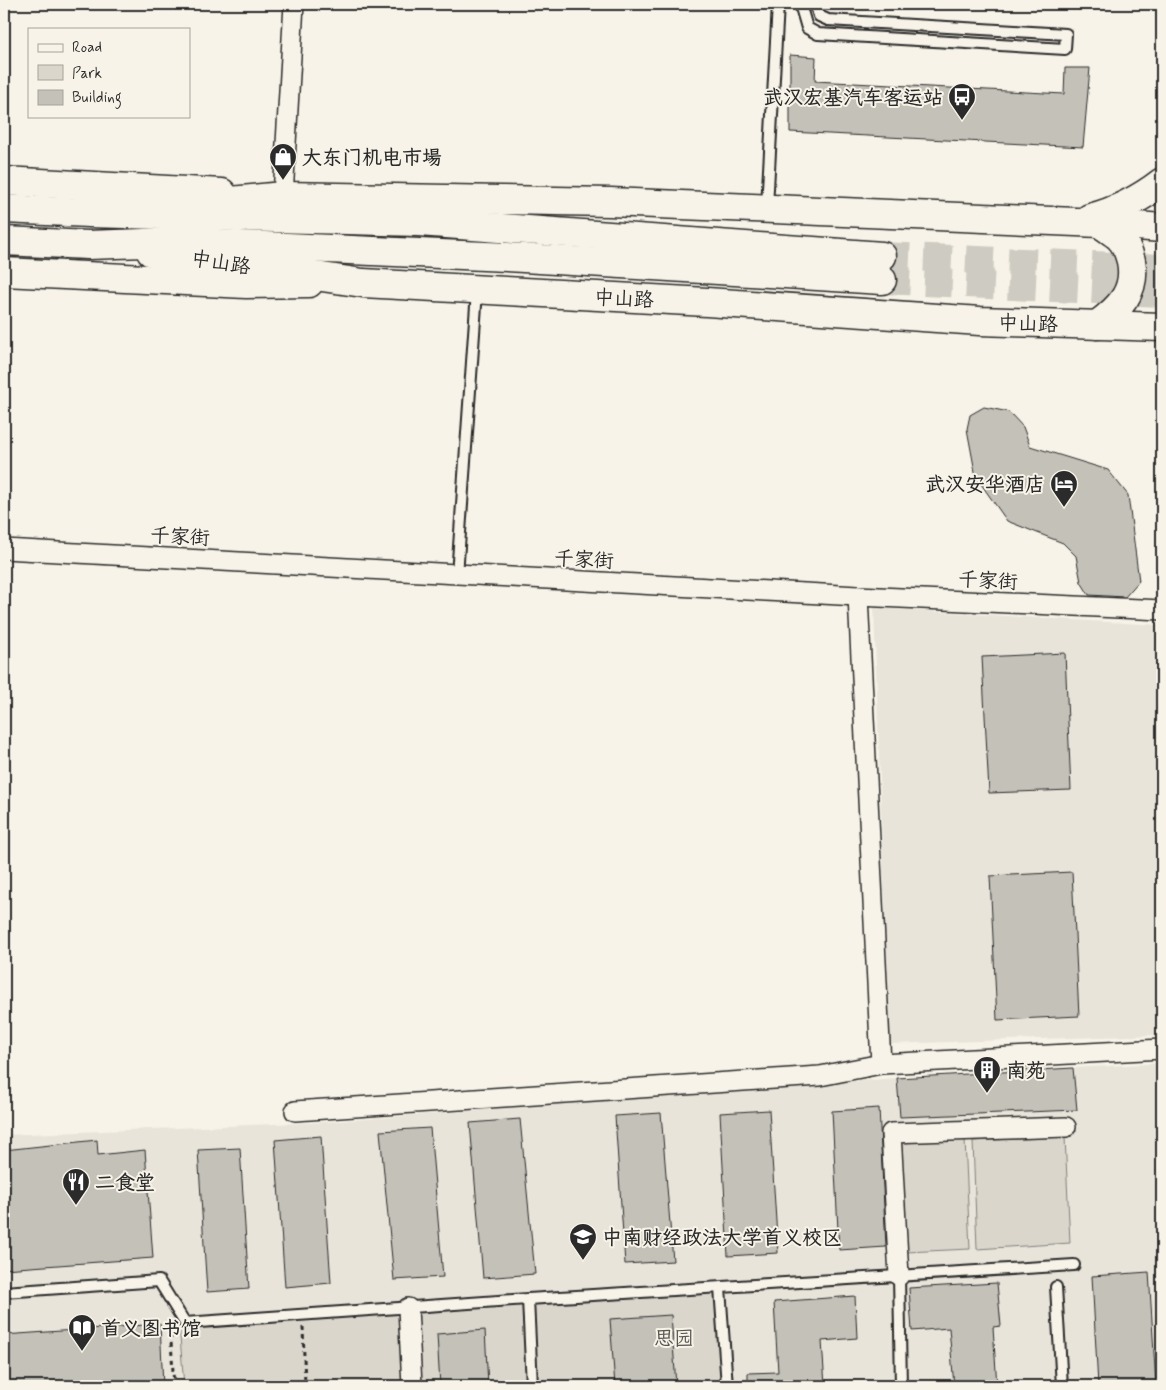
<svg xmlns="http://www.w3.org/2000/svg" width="1166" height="1390" font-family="Mynerve,'LXGW WenKai TC',sans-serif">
  <rect width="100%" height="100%" fill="#f7f3e8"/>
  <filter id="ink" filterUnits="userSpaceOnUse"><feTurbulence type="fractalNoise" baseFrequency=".02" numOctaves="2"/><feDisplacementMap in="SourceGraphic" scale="10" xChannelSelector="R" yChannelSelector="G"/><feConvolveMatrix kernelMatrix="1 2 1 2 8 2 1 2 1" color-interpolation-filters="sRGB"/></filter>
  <g filter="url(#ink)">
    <g fill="#e8e4da">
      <path d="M874,608L1158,625L1162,697V1035L889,1044Z"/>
      <path d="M1162,1063V1386H4V1135L325,1122L897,1078Z"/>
    </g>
    <g fill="#dad6cc" stroke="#82807c">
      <path d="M1065,1137L1070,1243L977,1249L973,1141Z"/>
      <path d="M965,1140L970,1249L906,1252L900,1143Z"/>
      <path d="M720,1288L725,1386H184L179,1325Z"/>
    </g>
    <g fill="#c4c1b9" stroke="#2b2b2b">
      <path d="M790,55L816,57L815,81L1064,94L1065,68H1090L1083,147L790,132Z"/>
      <path d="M984,407L1009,412L1023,427L1030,446L1108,470L1128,495L1139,581L1125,597L1089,595L1081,582L1076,556L1063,543L1007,521L976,477L967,429L970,415Z"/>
      <path d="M1065,653L1071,790L989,793L982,657Z"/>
      <path d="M1072,872L1079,1016L997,1020L990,876Z"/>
      <path d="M1073,1068L1077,1110L900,1117L897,1078Z"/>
      <path d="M879,1108L886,1247L839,1250L832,1111Z"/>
      <path d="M769,1110L778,1253L728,1256L720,1113Z"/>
      <path d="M661,1113L673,1261L625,1264L615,1116Z"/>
      <path d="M520,1119L535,1274L483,1278L470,1123Z"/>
      <path d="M430,1128L443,1277L394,1280L380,1131Z"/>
      <path d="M321,1136L331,1283L285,1287L275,1140Z"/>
      <path d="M97,1140L98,1155L145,1150L153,1258L4,1269V1150Z"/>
      <path d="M240,1148L249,1289L207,1292L198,1150Z"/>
      <path d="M1149,1272L1156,1386H1098L1092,1276Z"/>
      <path d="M997,1283L1001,1326L993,1327L997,1386H954L949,1328L912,1331L909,1288Z"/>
      <path d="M855,1296L857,1338L822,1341L825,1386H748V1373L778,1372L774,1302Z"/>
      <path d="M671,1315L676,1386H615L610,1319Z"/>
      <path d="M160,1324L163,1386H5L4,1335Z"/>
      <path d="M485,1330L488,1386H440L437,1334Z"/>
    </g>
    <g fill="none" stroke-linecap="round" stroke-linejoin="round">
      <g stroke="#cecbc2" stroke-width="28" stroke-dasharray="28 14" stroke-linecap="butt">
        <path d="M882,256L1162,268"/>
        <path d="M882,280L1162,293"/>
      </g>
      <defs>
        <g id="lane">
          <path d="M800,4L807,28L818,34L1065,49L1066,34L828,20L819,16L815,4"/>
          <path d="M767,207L778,4"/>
          <path d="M457,575L477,291"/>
          <path d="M899,1276L901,1386"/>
          <path d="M1056,1287L1062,1386"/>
          <path d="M720,1288L727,1386"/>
          <path d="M4,1292L159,1281L185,1323L528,1299L1074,1265"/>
          <path d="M528,1299L532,1386"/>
        </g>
        <g id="street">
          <path d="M283,196L294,4"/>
          <path d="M4,549L858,596L1162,610"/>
          <path d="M858,596L881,1064"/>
          <path d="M295,1111L820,1076L881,1064L1162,1049"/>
          <path d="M899,1276L891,1133L1066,1127"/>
          <path d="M408,1308L412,1386"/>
        </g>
        <g id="secondary">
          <path d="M4,181L222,193"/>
          <path d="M4,272L246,284L309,283"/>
        </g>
        <g id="primary">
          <path d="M175,206L283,196L610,202L1100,223L1162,228"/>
          <path d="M1090,218C1117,211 1140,199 1162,182"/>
          <path d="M151,252L363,283L707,302L980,321L1162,327"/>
          <path d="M1097,325C1120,308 1137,291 1131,261C1129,253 1125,243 1119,237C1113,232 1106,228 1100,223"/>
        </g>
        <g id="highway">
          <path d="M4,209L89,213L419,222L882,256"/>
          <path d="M4,241L88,245L173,242L507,257L882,280"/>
        </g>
      </defs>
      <use href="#lane" stroke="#2b2b2b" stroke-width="14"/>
      <use href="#street" stroke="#2b2b2b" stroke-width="22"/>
      <use href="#secondary" stroke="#2b2b2b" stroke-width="31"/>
      <use href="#primary" stroke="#2b2b2b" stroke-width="31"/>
      <use href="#highway" stroke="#2b2b2b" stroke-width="31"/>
      <g stroke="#2b2b2b" stroke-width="3" stroke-dasharray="4 4" stroke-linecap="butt">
        <path d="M170,1327L174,1386"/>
        <path d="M303,1327L305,1386"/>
      </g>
      <use href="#lane" stroke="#f7f3e8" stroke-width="10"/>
      <use href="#street" stroke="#f7f3e8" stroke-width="19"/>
      <use href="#secondary" stroke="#f7f3e8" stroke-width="28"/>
      <use href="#primary" stroke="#f7f3e8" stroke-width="28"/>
      <use href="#highway" stroke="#f7f3e8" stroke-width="28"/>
    </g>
  </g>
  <defs>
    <symbol id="bus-pin" viewBox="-11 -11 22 30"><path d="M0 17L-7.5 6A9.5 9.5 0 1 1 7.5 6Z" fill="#2b2b2b" stroke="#f7f3e8"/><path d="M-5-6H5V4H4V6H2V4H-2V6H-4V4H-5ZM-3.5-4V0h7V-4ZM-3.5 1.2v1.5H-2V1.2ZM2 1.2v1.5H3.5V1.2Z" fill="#fff"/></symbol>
    <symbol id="shop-pin" viewBox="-11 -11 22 30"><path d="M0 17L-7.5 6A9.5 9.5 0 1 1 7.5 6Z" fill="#2b2b2b" stroke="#f7f3e8"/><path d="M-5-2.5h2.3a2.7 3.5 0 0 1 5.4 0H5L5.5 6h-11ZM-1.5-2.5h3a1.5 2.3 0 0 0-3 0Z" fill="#fff"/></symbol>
    <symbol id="hotel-pin" viewBox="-11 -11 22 30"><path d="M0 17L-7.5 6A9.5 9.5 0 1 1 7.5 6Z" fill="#2b2b2b" stroke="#f7f3e8"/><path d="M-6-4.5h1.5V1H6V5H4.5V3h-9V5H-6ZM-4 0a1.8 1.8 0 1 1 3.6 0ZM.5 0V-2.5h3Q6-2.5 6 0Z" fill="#fff"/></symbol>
    <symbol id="building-pin" viewBox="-11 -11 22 30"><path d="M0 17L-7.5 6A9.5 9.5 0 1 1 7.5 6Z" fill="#2b2b2b" stroke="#f7f3e8"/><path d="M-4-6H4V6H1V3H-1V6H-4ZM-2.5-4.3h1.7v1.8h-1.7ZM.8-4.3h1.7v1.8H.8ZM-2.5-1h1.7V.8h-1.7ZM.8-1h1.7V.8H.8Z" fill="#fff"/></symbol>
    <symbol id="restaurant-pin" viewBox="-11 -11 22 30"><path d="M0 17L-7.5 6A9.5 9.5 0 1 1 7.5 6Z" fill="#2b2b2b" stroke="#f7f3e8"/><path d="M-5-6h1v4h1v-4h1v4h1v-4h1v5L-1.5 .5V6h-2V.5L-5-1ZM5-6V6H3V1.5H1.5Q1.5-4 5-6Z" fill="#fff"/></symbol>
    <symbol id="university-pin" viewBox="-11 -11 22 30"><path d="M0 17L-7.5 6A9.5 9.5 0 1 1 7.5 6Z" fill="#2b2b2b" stroke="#f7f3e8"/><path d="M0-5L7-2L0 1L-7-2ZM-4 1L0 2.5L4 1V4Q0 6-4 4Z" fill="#fff"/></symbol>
    <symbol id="library-pin" viewBox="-11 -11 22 30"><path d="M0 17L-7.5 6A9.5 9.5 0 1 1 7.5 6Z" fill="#2b2b2b" stroke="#f7f3e8"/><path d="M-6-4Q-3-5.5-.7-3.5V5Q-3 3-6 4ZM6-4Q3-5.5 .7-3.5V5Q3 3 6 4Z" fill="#fff"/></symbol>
  </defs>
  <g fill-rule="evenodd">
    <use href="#bus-pin" x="946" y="81" width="32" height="43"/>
    <use href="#shop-pin" x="267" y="141" width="32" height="43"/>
    <use href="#hotel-pin" x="1048" y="468" width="32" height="43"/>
    <use href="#building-pin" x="971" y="1054" width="32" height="43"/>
    <use href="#restaurant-pin" x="60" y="1166" width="32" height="43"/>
    <use href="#university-pin" x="567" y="1221" width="32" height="43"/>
    <use href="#library-pin" x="66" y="1312" width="32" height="43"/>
  </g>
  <g text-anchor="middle" stroke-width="4" stroke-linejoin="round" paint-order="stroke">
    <g font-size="20" font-weight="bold" fill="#2b2b2b" stroke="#f7f3e8" text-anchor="start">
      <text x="943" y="104" text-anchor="end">武汉宏基汽车客运站</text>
      <text x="302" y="164">大东门机电市場</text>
      <text x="1045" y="491" text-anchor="end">武汉安华酒店</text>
      <text x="1006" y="1077">南苑</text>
      <text x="95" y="1189">二食堂</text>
      <text x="602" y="1244">中南财经政法大学首义校区</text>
      <text x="101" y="1335">首义图书馆</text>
    </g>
    <g font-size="20" fill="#2b2b2b" stroke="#f7f3e8">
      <text transform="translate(221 262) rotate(9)" y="7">中山路</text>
      <text transform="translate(624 298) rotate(3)" y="7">中山路</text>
      <text transform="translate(1028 323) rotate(2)" y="7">中山路</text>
      <text transform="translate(180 536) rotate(3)" y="7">千家街</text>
      <text transform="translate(584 559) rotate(3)" y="7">千家街</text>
      <text transform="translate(988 580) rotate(3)" y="7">千家街</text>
    </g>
    <g font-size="20" fill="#575653" stroke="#f7f3e8">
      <text x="674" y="1345">思园</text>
    </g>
  </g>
  <rect width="1166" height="1390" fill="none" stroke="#f7f3e8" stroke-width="20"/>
  <rect x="10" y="10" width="1146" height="1370" fill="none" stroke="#2b2b2b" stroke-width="2" filter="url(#ink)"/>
  <rect x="28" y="28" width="162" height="90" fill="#f7f3e8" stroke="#a5a39c"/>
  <rect x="38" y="44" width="25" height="8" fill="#f7f3e8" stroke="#a5a39c"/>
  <text x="72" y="52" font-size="15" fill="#2b2b2b">Road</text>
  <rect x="38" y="65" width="25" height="15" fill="#dad6cc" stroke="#a5a39c"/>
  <text x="72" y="78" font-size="15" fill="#2b2b2b">Park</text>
  <rect x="38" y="90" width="25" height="15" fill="#c4c1b9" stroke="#a5a39c"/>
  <text x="72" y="102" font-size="15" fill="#2b2b2b">Building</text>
</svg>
